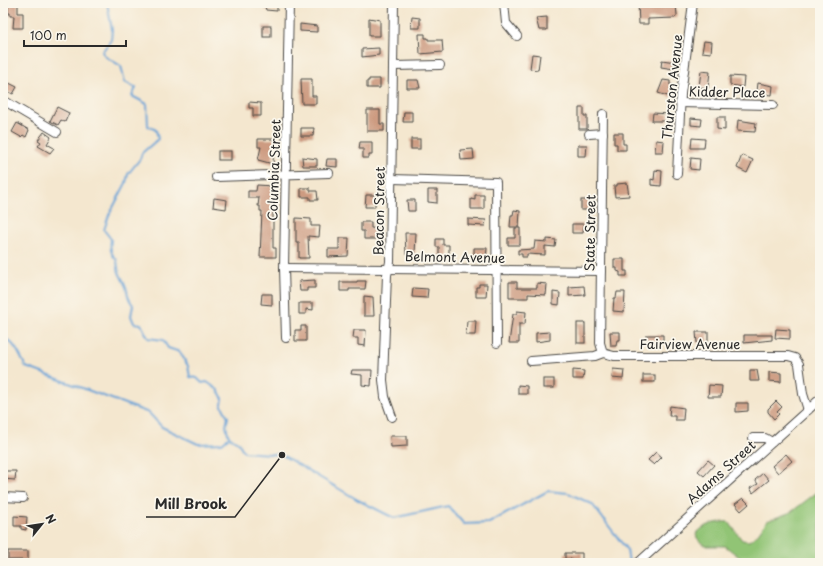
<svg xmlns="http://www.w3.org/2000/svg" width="823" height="566" font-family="'Playpen Sans',sans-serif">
  <rect width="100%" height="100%" fill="#fbf7ec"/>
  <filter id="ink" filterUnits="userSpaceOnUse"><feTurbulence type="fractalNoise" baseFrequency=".025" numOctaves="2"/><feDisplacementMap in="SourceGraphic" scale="8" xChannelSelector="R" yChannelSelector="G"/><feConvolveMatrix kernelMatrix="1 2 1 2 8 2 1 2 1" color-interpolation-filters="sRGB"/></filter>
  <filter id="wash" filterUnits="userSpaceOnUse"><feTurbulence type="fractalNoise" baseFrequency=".012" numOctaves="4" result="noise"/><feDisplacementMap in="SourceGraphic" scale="16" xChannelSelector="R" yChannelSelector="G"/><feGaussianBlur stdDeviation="0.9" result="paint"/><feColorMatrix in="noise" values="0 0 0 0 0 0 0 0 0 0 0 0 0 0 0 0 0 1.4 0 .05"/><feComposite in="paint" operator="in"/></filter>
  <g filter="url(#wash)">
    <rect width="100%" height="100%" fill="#f4e7cf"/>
    <path fill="#91c475" stroke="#5e7850" d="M820,490V563H747L725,546H706L697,538L696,534C703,525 717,521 729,522L742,540L749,541L757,535L767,521L791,512Z"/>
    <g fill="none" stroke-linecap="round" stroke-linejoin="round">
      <g stroke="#66a2d7" stroke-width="2">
        <path d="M107,3L112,30L111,40L102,52L106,57L121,66L125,82L136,88L132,96L147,104L148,126L156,130L158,139L142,153L140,159L128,174L126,183L109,215L104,230L111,239C110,247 110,254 117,260C118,276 121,274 126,287C129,296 126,296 133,305L131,316L134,323L141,324L148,338L163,340L168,348L180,352L188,366L190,377L197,378L202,383L207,382L218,390L222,397V406L228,417L226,426L229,437"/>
        <path d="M3,338C14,340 21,358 26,367L149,413L162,427L198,444L222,443L229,437L238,442L244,452L282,455L358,500L394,518L448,506L464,524L489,523L548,491L568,493L592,504L627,550L629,563"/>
      </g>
    </g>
    <g id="blocks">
      <g fill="#cd9b81">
        <path d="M8,3H18V13H23V28H13L14,16H10V13H8Z"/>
        <path d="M264,3H277V11L266,10Z"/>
        <path d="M638,3L676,5L677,15L675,18L648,19V24H639Z"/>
        <path d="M412,17L420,18V28H411Z"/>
        <path d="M547,17V30H539L536,18Z"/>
        <path d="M369,18L380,20V36H369Z"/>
        <path d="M300,24L317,26V32L300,31Z"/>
        <rect x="263" y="26" width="8" height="11"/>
        <path d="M419,34H425V38H428V40H442L443,52L420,54Z"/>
        <path d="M704,41L712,42L711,53L702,52Z"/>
        <path d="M379,48V55L362,57V49Z"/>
        <path d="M532,54L540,55L538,70L530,69Z"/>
        <path d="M662,60L675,62L674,69L661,67Z"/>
        <path d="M701,71L710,72L708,88L699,87Z"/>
        <path d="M730,76L744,77L743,87L730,85Z"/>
        <path d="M301,79H312V96H316V104H302Z"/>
        <path d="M369,79H380V88H367V81H369Z"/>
        <path d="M407,80H418L420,88H407Z"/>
        <path d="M663,80L670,81V85H673L671,97L658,93Z"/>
        <path d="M7,82L17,87L13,94L3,89Z"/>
        <path d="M758,83L773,86L772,95L761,94V91H757Z"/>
        <path d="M249,102L261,103V116H253V108H249Z"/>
        <path d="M57,107L69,113L65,122L61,120L58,125L50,121Z"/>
        <path d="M579,108H584V116H587V129H579Z"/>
        <path d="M367,110H380V124H384V131H367Z"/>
        <path d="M404,112H412V122H403Z"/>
        <path d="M653,113L669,114L668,121H652Z"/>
        <path d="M717,117H725V130L717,129Z"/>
        <path d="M691,118L702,119L701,126L691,125Z"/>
        <path d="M738,120L756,123L755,132L737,131Z"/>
        <path d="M17,123L29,130L26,137L23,135L21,137L12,132Z"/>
        <path d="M301,128H314L313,136H301Z"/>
        <path d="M44,132L51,137L47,144L54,148L50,153L38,146L41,142L38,140Z"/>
        <path d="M614,133H623V144H626V150H617V144H614Z"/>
        <path d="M692,138L705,139L704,148H691Z"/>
        <path d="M258,139H274L273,164L258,160L261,147H258Z"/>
        <rect x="411" y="139" width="9" height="10"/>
        <path d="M656,140L664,141L663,152H655Z"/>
        <path d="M360,142H372V155H369V158H363V149H359Z"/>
        <path d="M578,145H587L586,156H578Z"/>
        <path d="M473,149L474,159L461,160L460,150Z"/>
        <rect x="218" y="151" width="13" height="9"/>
        <path d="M742,155L753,160L747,173L737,168Z"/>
        <path d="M302,157L317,159V166H303Z"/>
        <path d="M691,158L700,159L699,170L690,169Z"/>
        <path d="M327,159H337V167L326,166Z"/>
        <path d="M655,170L662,171L661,186L651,185V179L654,180Z"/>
        <path d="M627,183L629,196L615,197L614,186H617V184Z"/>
        <path d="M257,185L273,186V248H276V257H260L262,211H260V206H258L259,198H248V191H256Z"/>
        <path d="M301,188H310V191H317L318,200H310V197H301Z"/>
        <path d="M428,190H437V203L428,202Z"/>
        <path d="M366,195H375V207H365Z"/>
        <path d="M475,195H484V209H471V199L475,200Z"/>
        <path d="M214,198L227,200L226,209L213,207Z"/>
        <path d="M407,200H415V211H408Z"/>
        <rect x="581" y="200" width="8" height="10"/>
        <path d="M514,210L520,211L519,227H510L511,215H513Z"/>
        <path d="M296,218L311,219V226H320L319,237L308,236L309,258H299V243H296Z"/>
        <path d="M468,219L486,220L485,226L468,225Z"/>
        <path d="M361,222H371V228L380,229V239H364V231H361Z"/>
        <path d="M572,224H584L583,233H572Z"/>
        <path d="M515,228H520V245H508V238H515Z"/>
        <path d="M405,233H416L415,254H406Z"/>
        <path d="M339,238H349L348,256L328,257V249H339Z"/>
        <path d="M436,239H443V245H449V256L439,257V247H436Z"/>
        <path d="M547,239L556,240L555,247L545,246V255L527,254V257H522V254H518V250L534,249L535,241L547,242Z"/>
        <path d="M474,248H487L486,260L474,258Z"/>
        <path d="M614,259H624V271H627V276H620V272L617,271V268H614Z"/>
        <path d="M315,280V288H307V291H300L299,281Z"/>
        <path d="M357,281H366L365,289H349V291H340V282H357Z"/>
        <path d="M509,282H517V288H537V283L547,284L546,295L528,294V298H509Z"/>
        <path d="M479,284H487L486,297H476V287H479Z"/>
        <path d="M584,286L585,295L569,296V287Z"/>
        <path d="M413,288L428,289L427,298L412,297Z"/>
        <path d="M553,292L560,293L559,305L553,304Z"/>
        <path d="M617,292H625L624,312L613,311L614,298H616Z"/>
        <path d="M262,294H272V305L261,304Z"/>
        <path d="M364,296L373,297L374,316H364Z"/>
        <path d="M299,303H313V310L306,309V314H299Z"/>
        <path d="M517,311L526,312L525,324H519V343H509L513,314H517Z"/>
        <path d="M467,321H476L475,335H466Z"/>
        <rect x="577" y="323" width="8" height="20"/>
        <path d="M301,326H306V341H295V330H301Z"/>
        <path d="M776,329L790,330V339L775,338Z"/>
        <path d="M354,330H366L365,346L358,345V338H353Z"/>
        <path d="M550,332V340L536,342V333Z"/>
        <path d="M610,332H620V340H617L616,346H611Z"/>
        <path d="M696,332H708V343H697Z"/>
        <path d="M646,335H663V341H658V343H646Z"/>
        <path d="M744,335H772V340L744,343Z"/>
        <path d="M613,369L624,370L623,379L612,378Z"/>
        <path d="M352,370H372L371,386L362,385V375L351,374Z"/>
        <path d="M573,370L584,371L583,379H573Z"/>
        <path d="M750,370H757L759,381H750Z"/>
        <path d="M769,372L781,373V382L769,381Z"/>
        <rect x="643" y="375" width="12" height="7"/>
        <rect x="543" y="379" width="11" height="9"/>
        <path d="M518,385L527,386V394H518Z"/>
        <path d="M709,385L722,386L721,397H708Z"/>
        <path d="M776,401L782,407L777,412L779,414L774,419L768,412V409Z"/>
        <path d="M736,403H748V411L736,412Z"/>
        <path d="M670,406L684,408L683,420H675V416H669Z"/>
        <path d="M390,436H407V446L391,447Z"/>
        <path d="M656,452L662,457L654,465L648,460Z"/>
        <path d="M786,454L792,461L778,473L772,466Z"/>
        <path d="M708,460L714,465L704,476L698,471Z"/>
        <path d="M3,471H16L15,480L3,479Z"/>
        <path d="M763,473L769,480L753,493L750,488L758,484L755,480Z"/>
        <path d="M743,498L749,504L741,511L735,504Z"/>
        <path d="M14,516L27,517L26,530L21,529V526H14Z"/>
        <rect x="8" y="551" width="20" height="9"/>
        <path d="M565,553H582V563H572V559H565Z"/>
      </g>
    </g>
  </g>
  <g filter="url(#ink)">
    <use href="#blocks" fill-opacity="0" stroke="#494744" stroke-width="1"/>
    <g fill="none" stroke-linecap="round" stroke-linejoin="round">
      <defs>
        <g id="minor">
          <path d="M504,3L506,23L517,36"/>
          <path d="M393,66L440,65"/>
          <path d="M3,100L57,132"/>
          <path d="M680,103L773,105"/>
          <path d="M603,114L600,343L603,353"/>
          <path d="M589,134L603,133"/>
          <path d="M677,174L681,94L693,3"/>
          <path d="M216,177L329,173"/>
          <path d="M392,179L496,182L497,343"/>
          <path d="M284,268L601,271"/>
          <path d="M286,338L284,268L289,3"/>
          <path d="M531,361L595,356L603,353L614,356H788L795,358L799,364L803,394L808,410"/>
          <path d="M392,417L385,397L383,380L387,275L390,262L394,3"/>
          <path d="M753,438H765L772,442"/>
          <path d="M3,497L23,498"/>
          <path d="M638,563L820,399"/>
        </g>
      </defs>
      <use href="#minor" stroke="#494744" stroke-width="10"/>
      <use href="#minor" stroke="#fff" stroke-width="8"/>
    </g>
  </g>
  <g text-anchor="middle" stroke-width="3.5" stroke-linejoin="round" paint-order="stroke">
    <g font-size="13" fill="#2b2b2b" stroke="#fbf7ec">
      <text transform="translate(672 87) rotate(-84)" y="5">Thurston Avenue</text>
      <text transform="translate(727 92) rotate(1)" y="5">Kidder Place</text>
      <text transform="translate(274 170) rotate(-88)" y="5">Columbia Street</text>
      <text transform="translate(379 211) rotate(-89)" y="5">Beacon Street</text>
      <text transform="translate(590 233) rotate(-89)" y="5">State Street</text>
      <text transform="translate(455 257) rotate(1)" y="5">Belmont Avenue</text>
      <text x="690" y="349">Fairview Avenue</text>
      <text transform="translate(721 472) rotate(-42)" y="5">Adams Street</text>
    </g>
  </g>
  <path fill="none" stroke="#2b2b2b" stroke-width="1.5" d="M282 455L235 517H146"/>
  <circle fill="#2b2b2b" stroke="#fbf7ec" stroke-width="1.5" cx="282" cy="455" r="4"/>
  <g font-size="14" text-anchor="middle" font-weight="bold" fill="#2b2b2b" stroke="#fbf7ec" stroke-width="3.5" stroke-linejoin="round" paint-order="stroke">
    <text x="191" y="509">Mill Brook</text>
  </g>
  <rect width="823" height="566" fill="none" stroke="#fbf7ec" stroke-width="16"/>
  <g transform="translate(42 524) rotate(60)" stroke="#fbf7ec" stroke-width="3" paint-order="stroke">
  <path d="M0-3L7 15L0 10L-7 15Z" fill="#2b2b2b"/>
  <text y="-6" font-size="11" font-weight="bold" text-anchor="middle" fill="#2b2b2b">N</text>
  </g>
  <path d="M24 40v6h102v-6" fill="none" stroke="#2b2b2b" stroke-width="2"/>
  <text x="30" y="40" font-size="12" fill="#2b2b2b" stroke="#fbf7ec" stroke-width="3" paint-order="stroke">100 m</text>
</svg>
